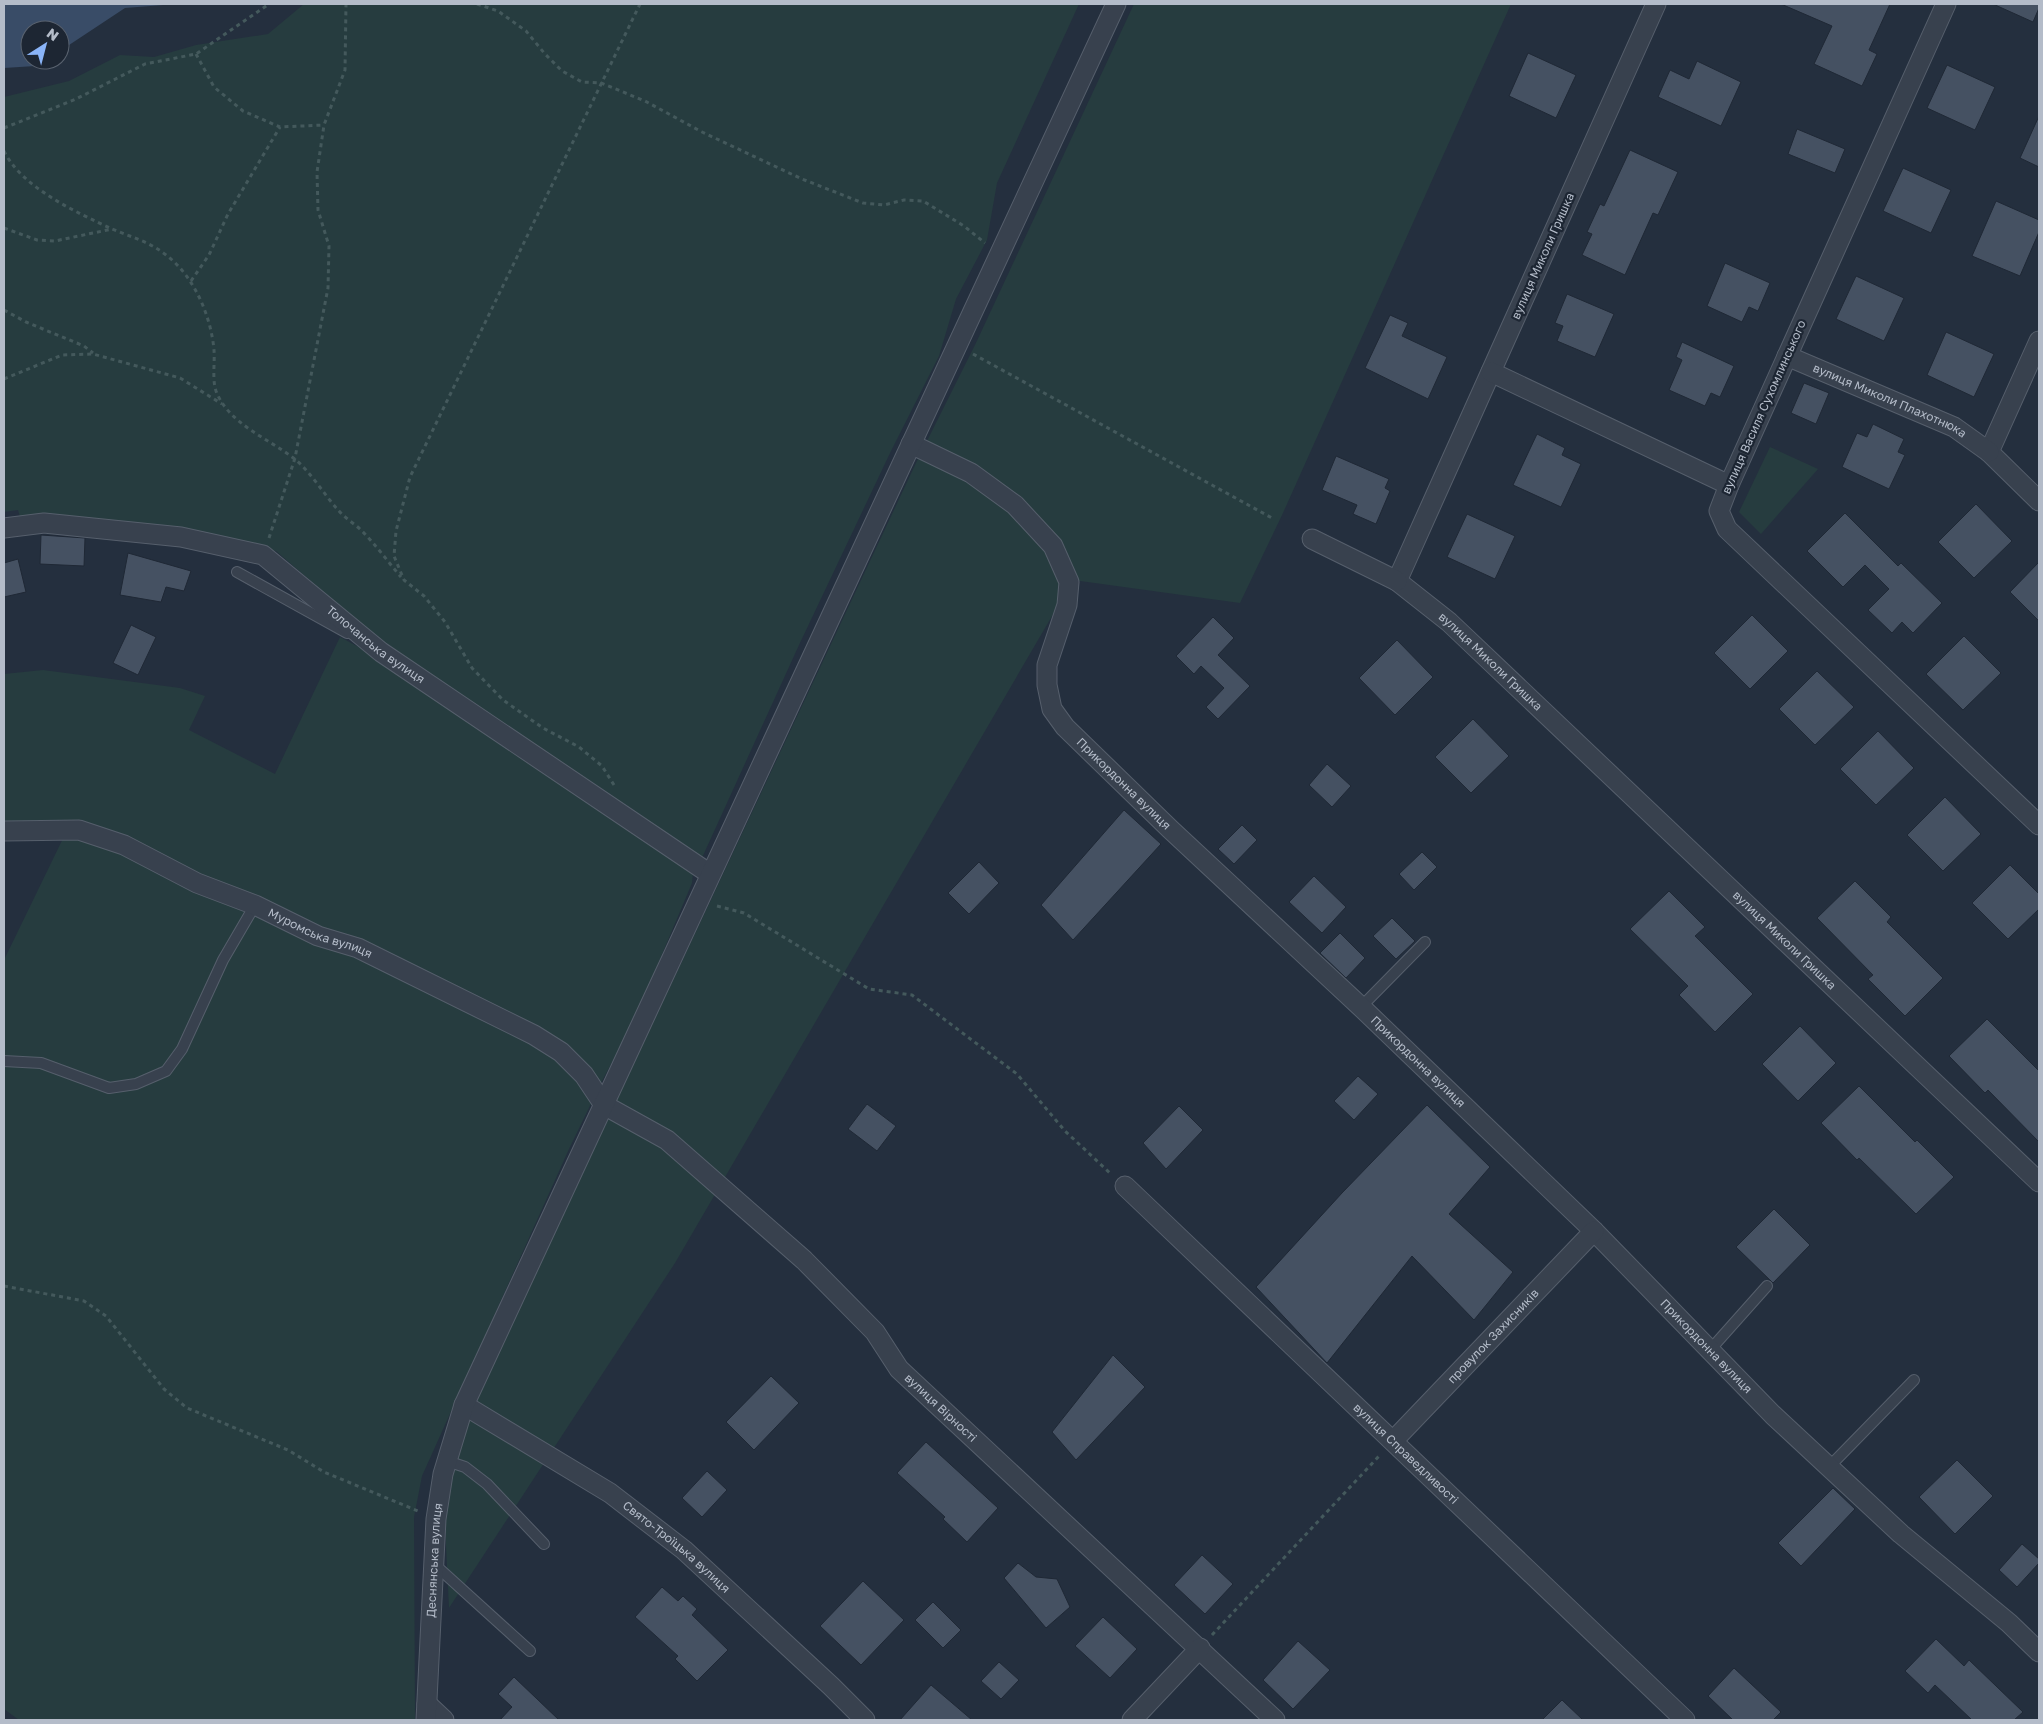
<svg xmlns="http://www.w3.org/2000/svg" width="2043" height="1724" font-family="'Golos Text',sans-serif">
  <rect width="100%" height="100%" fill="#242f3e"/>
  <g fill="#263c3f">
    <path d="M304,4H1079L997,183L987,240L956,299L939,356L891,451L799,645L701,860L387,647L276,551L52,516L20,517L18,510L4,512V97L69,81L120,55L154,57L196,45L268,34Z"/>
    <path d="M1134,4H1511L1283,513L1240,603L1073,580L675,1263L449,1608L445,1525L451,1473L468,1417L916,463L975,345Z"/>
    <path d="M1770,447L1818,469L1761,534L1739,512Z"/>
    <path d="M340,637L379,658L693,872L692,883L634,1021L602,1081L569,1149L422,1476L414,1517L415,1720H19L4,1709V960L70,824H4V674L43,670L180,688L205,696L189,730L275,774Z"/>
  </g>
  <path fill="#394c67" d="M4,4H176L125,8L60,51V30H30V60H45L35,66L4,68Z"/>
  <g fill="#455162" stroke="#1f2835">
    <path d="M1781,4H1890L1869,50L1877,54L1862,86L1814,64L1832,26Z"/>
    <path d="M1993,4H2039V8L2033,22Z"/>
    <path d="M1528,53L1576,75L1556,118L1509,96Z"/>
    <path d="M1697,61L1741,82L1721,126L1658,97L1670,70L1689,79Z"/>
    <path d="M1947,65L1995,87L1975,130L1927,108Z"/>
    <path d="M2039,116V167L2020,158Z"/>
    <path d="M1797,129L1845,149L1835,173L1788,154Z"/>
    <path d="M1630,150L1678,172L1658,215L1653,213L1625,275L1582,255L1592,234L1587,232L1600,204L1604,206Z"/>
    <path d="M1903,168L1951,190L1931,233L1883,211Z"/>
    <path d="M1996,201L2039,220V232L2020,276L1972,256Z"/>
    <path d="M1725,263L1770,283L1758,311L1749,307L1742,322L1707,306Z"/>
    <path d="M1856,276L1904,298L1884,341L1836,319Z"/>
    <path d="M1567,294L1614,314L1595,357L1557,341L1563,326L1555,323Z"/>
    <path d="M1390,315L1408,323L1402,336L1447,357L1428,399L1365,368Z"/>
    <path d="M1946,332L1994,354L1974,397L1927,375Z"/>
    <path d="M1682,342L1734,366L1720,397L1711,393L1705,406L1669,390L1682,360L1676,357Z"/>
    <path d="M1804,383L1829,393L1816,424L1791,413Z"/>
    <path d="M1873,424L1904,439L1898,452L1905,455L1889,489L1842,467L1857,433L1867,437Z"/>
    <path d="M1537,434L1565,448L1562,455L1581,464L1561,507L1513,485Z"/>
    <path d="M1336,456L1389,479L1385,488L1390,491L1376,524L1353,514L1357,505L1322,490Z"/>
    <path d="M1976,504L2012,541L1974,578L1938,542Z"/>
    <path d="M1845,513L1898,566L1901,563L1942,603L1913,633L1902,622L1892,633L1868,610L1889,589L1865,565L1843,587L1807,551Z"/>
    <path d="M1467,514L1515,536L1495,579L1447,557Z"/>
    <path d="M41,535L85,538L84,566L40,564Z"/>
    <path d="M128,553L191,571L184,591L166,587L161,602L120,595Z"/>
    <path d="M18,559L26,592L4,597V563Z"/>
    <path d="M2039,562V621L2010,592Z"/>
    <path d="M1752,615L1788,651L1750,689L1714,653Z"/>
    <path d="M1213,617L1234,638L1218,655L1250,686L1218,719L1206,707L1224,688L1201,666L1194,674L1176,656Z"/>
    <path d="M131,625L156,637L138,675L113,663Z"/>
    <path d="M1964,636L2001,673L1963,710L1926,674Z"/>
    <path d="M1397,640L1433,677L1395,715L1359,678Z"/>
    <path d="M1817,671L1854,707L1815,745L1779,709Z"/>
    <path d="M1473,719L1509,756L1471,793L1435,757Z"/>
    <path d="M1878,731L1914,768L1876,805L1840,769Z"/>
    <path d="M1327,764L1351,786L1332,807L1309,785Z"/>
    <path d="M1945,797L1981,834L1943,871L1907,835Z"/>
    <path d="M1124,810L1161,844L1073,940L1041,905Z"/>
    <path d="M1242,825L1257,840L1234,864L1218,849Z"/>
    <path d="M1422,852L1437,867L1414,890L1399,874Z"/>
    <path d="M979,862L999,883L969,914L948,893Z"/>
    <path d="M2010,865L2039,894V909L2008,939L1972,903Z"/>
    <path d="M1314,876L1346,907L1322,933L1289,902Z"/>
    <path d="M1855,881L1891,917L1887,922L1943,978L1905,1016L1868,979L1873,975L1817,918Z"/>
    <path d="M1669,891L1705,927L1695,936L1753,994L1715,1032L1679,995L1688,986L1630,929Z"/>
    <path d="M1392,918L1415,941L1396,959L1373,936Z"/>
    <path d="M1340,933L1365,958L1346,978L1320,953Z"/>
    <path d="M1987,1019L2039,1071V1142L1988,1090L1985,1093L1949,1056Z"/>
    <path d="M1800,1026L1836,1063L1798,1101L1762,1064Z"/>
    <path d="M1358,1076L1378,1094L1354,1120L1334,1101Z"/>
    <path d="M1859,1086L1915,1142L1917,1140L1954,1177L1916,1214L1859,1158L1857,1160L1821,1123Z"/>
    <path d="M867,1104L896,1126L877,1151L848,1129Z"/>
    <path d="M1427,1105L1490,1167L1449,1214L1513,1272L1474,1320L1412,1256L1327,1363L1256,1287L1342,1193Z"/>
    <path d="M1179,1106L1203,1130L1166,1169L1143,1143Z"/>
    <path d="M1774,1209L1810,1245L1773,1283L1736,1247Z"/>
    <path d="M1113,1355L1145,1387L1076,1460L1052,1432Z"/>
    <path d="M771,1376L799,1403L754,1450L726,1422Z"/>
    <path d="M926,1442L998,1508L967,1542L943,1519L945,1517L897,1473Z"/>
    <path d="M1957,1460L1993,1496L1955,1534L1919,1497Z"/>
    <path d="M707,1471L727,1490L702,1517L682,1498Z"/>
    <path d="M1833,1488L1855,1509L1801,1566L1778,1543Z"/>
    <path d="M2022,1544L2039,1559V1563L2017,1587L1999,1570Z"/>
    <path d="M1202,1555L1233,1584L1205,1614L1174,1585Z"/>
    <path d="M1018,1563L1036,1577L1057,1579L1070,1607L1046,1628L1004,1578Z"/>
    <path d="M863,1581L904,1620L861,1665L820,1626Z"/>
    <path d="M662,1587L678,1601L683,1596L697,1609L692,1615L728,1650L697,1681L675,1659L678,1656L635,1617Z"/>
    <path d="M933,1602L961,1630L943,1648L915,1620Z"/>
    <path d="M1103,1617L1137,1649L1110,1678L1075,1646Z"/>
    <path d="M1936,1639L1964,1666L1969,1660L2023,1712L2014,1720H1972L1935,1685L1928,1693L1905,1671Z"/>
    <path d="M1298,1641L1330,1670L1293,1709L1263,1680Z"/>
    <path d="M999,1662L1019,1680L1001,1699L981,1681Z"/>
    <path d="M1734,1668L1781,1712L1773,1720H1733L1708,1696Z"/>
    <path d="M514,1677L559,1720H500L512,1707L498,1694Z"/>
    <path d="M931,1685L972,1720H900Z"/>
    <path d="M1562,1700L1583,1720H1542Z"/>
  </g>
  <g fill="none" stroke-linecap="round" stroke-linejoin="round">
    <defs>
      <g id="service">
        <path d="M237,572L347,633"/>
        <path d="M1361,1007L1425,942"/>
        <path d="M4,1061L41,1063L109,1088L136,1084L166,1071L182,1049L223,960L255,905"/>
        <path d="M1710,1350L1767,1286"/>
        <path d="M447,1461L465,1467L487,1484L544,1544"/>
        <path d="M1829,1467L1914,1380"/>
        <path d="M434,1564L530,1651"/>
      </g>
      <g id="minor">
        <path id="s1" d="M1656,4L1397,581L1449,622L2039,1182"/>
        <path d="M1946,4L1729,485L1719,511L1727,529L2039,825"/>
        <path d="M2039,341L1989,452L2039,501"/>
        <path id="s2" d="M1787,356L1954,427L1989,452"/>
        <path d="M1491,372L1729,485"/>
        <path id="s3" d="M911,444L971,473L1015,505L1053,546L1069,582L1067,605L1047,665V685L1052,709L1065,727L1170,829L1361,1007L1594,1231L1773,1415L1901,1534L2009,1623L2039,1652"/>
        <path id="s4" d="M4,528L44,523L181,537L263,555L381,652L710,874"/>
        <path d="M1312,539L1397,581"/>
        <path id="s5" d="M4,831L79,830L124,845L197,883L255,905L318,936L358,948L534,1035L561,1052L584,1075L604,1105L667,1140L804,1260L875,1332L899,1369L1275,1720"/>
        <path id="s6" d="M1125,1186L1685,1720"/>
        <path id="s7" d="M464,1405L610,1493L684,1550L831,1686L865,1720"/>
        <path id="s8" d="M1393,1441L1594,1231"/>
        <path d="M427,1704L444,1720"/>
        <path id="s9" d="M426,1720L436,1519L443,1474L464,1405L1116,4"/>
        <path d="M1132,1720L1200,1648"/>
      </g>
    </defs>
    <use href="#service" stroke="#565f6c" stroke-width="12"/>
    <use href="#minor" stroke="#565f6c" stroke-width="21"/>
    <g stroke="#44595c" stroke-width="3" stroke-dasharray="4 4" stroke-linecap="butt">
      <path d="M477,4L498,11L526,31L545,54L562,71L582,82L601,83L645,101L702,132L802,179L863,203L884,205L904,200L923,201L964,226L985,243"/>
      <path d="M196,54L214,87L243,111L280,127L324,125"/>
      <path d="M4,128L76,99L145,64L196,54L269,4"/>
      <path d="M4,151C22,188 76,212 112,229C131,237 150,242 166,255C194,276 211,316 214,350C215,363 212,379 216,391C228,423 267,438 292,457C310,470 324,495 339,511C346,519 355,524 362,531C376,545 388,562 401,577"/>
      <path d="M4,228L37,240L55,241L112,229"/>
      <path d="M191,281L209,255L228,214L280,127"/>
      <path d="M4,310L26,322L84,346L93,353"/>
      <path d="M973,354L1272,518"/>
      <path d="M4,379L62,355L93,354L180,378L222,404"/>
      <path d="M269,538L295,458L328,288L329,246L318,210L317,172L324,125L345,70L346,4"/>
      <path d="M614,785L602,766L579,747L543,728L503,700L472,668L445,622L424,596L404,580L394,556L396,531L410,477L640,4"/>
      <path d="M717,906L744,913L869,989L912,995L1017,1074L1065,1131L1111,1174"/>
      <path d="M4,1286L84,1301L106,1316L164,1389L187,1408L288,1450L324,1472L418,1511"/>
      <path d="M1212,1635L1380,1455"/>
    </g>
    <use href="#service" stroke="#38414e" stroke-width="10"/>
    <use href="#minor" stroke="#38414e" stroke-width="19"/>
  </g>
  <g text-anchor="middle" stroke-width="4.5" stroke-linejoin="round" paint-order="stroke">
    <g font-size="12" fill="#b4bcc9" stroke="#1d2633">
      <text transform="translate(1543 256) rotate(-66)" y="4">вулиця Миколи Гришка</text>
      <text dy="4" stroke="none"><textPath href="#s2" startOffset="112">вулиця Миколи Плахотнюка</textPath></text>
      <text transform="translate(1764 407) rotate(-66)" y="4">вулиця Василя Сухомлинського</text>
      <text dy="4" stroke="none"><textPath href="#s4" startOffset="406">Толочанська вулиця</textPath></text>
      <text dy="4" stroke="none"><textPath href="#s1" startOffset="756">вулиця Миколи Гришка</textPath></text>
      <text dy="4" stroke="none"><textPath href="#s3" startOffset="451">Прикордонна вулиця</textPath></text>
      <text dy="4" stroke="none"><textPath href="#s5" startOffset="338">Муромська вулиця</textPath></text>
      <text dy="4" stroke="none"><textPath href="#s1" startOffset="1161">вулиця Миколи Гришка</textPath></text>
      <text dy="4" stroke="none"><textPath href="#s3" startOffset="856">Прикордонна вулиця</textPath></text>
      <text dy="4" stroke="none"><textPath href="#s8" startOffset="145">провулок Захисників</textPath></text>
      <text dy="4" stroke="none"><textPath href="#s3" startOffset="1261">Прикордонна вулиця</textPath></text>
      <text dy="4" stroke="none"><textPath href="#s5" startOffset="1132">вулиця Вірності</textPath></text>
      <text dy="4" stroke="none"><textPath href="#s6" startOffset="388">вулиця Справедливості</textPath></text>
      <text dy="4" stroke="none"><textPath href="#s7" startOffset="256">Свято-Троїцька вулиця</textPath></text>
      <text dy="4" stroke="none"><textPath href="#s9" startOffset="160">Деснянська вулиця</textPath></text>
    </g>
  </g>
  <rect width="2043" height="1724" fill="none" stroke="#b4bcc9" stroke-width="10"/>
  <g transform="translate(45 45) rotate(36)"><circle r="24" fill="#1d2633" stroke="#59626f"/>
  <path d="M0-4L9 19L0 12L-9 19Z" fill="#8ab4f8"/>
  <text y="-8" font-size="14" font-weight="bold" text-anchor="middle" fill="#b4bcc9">N</text>
  </g>
</svg>
